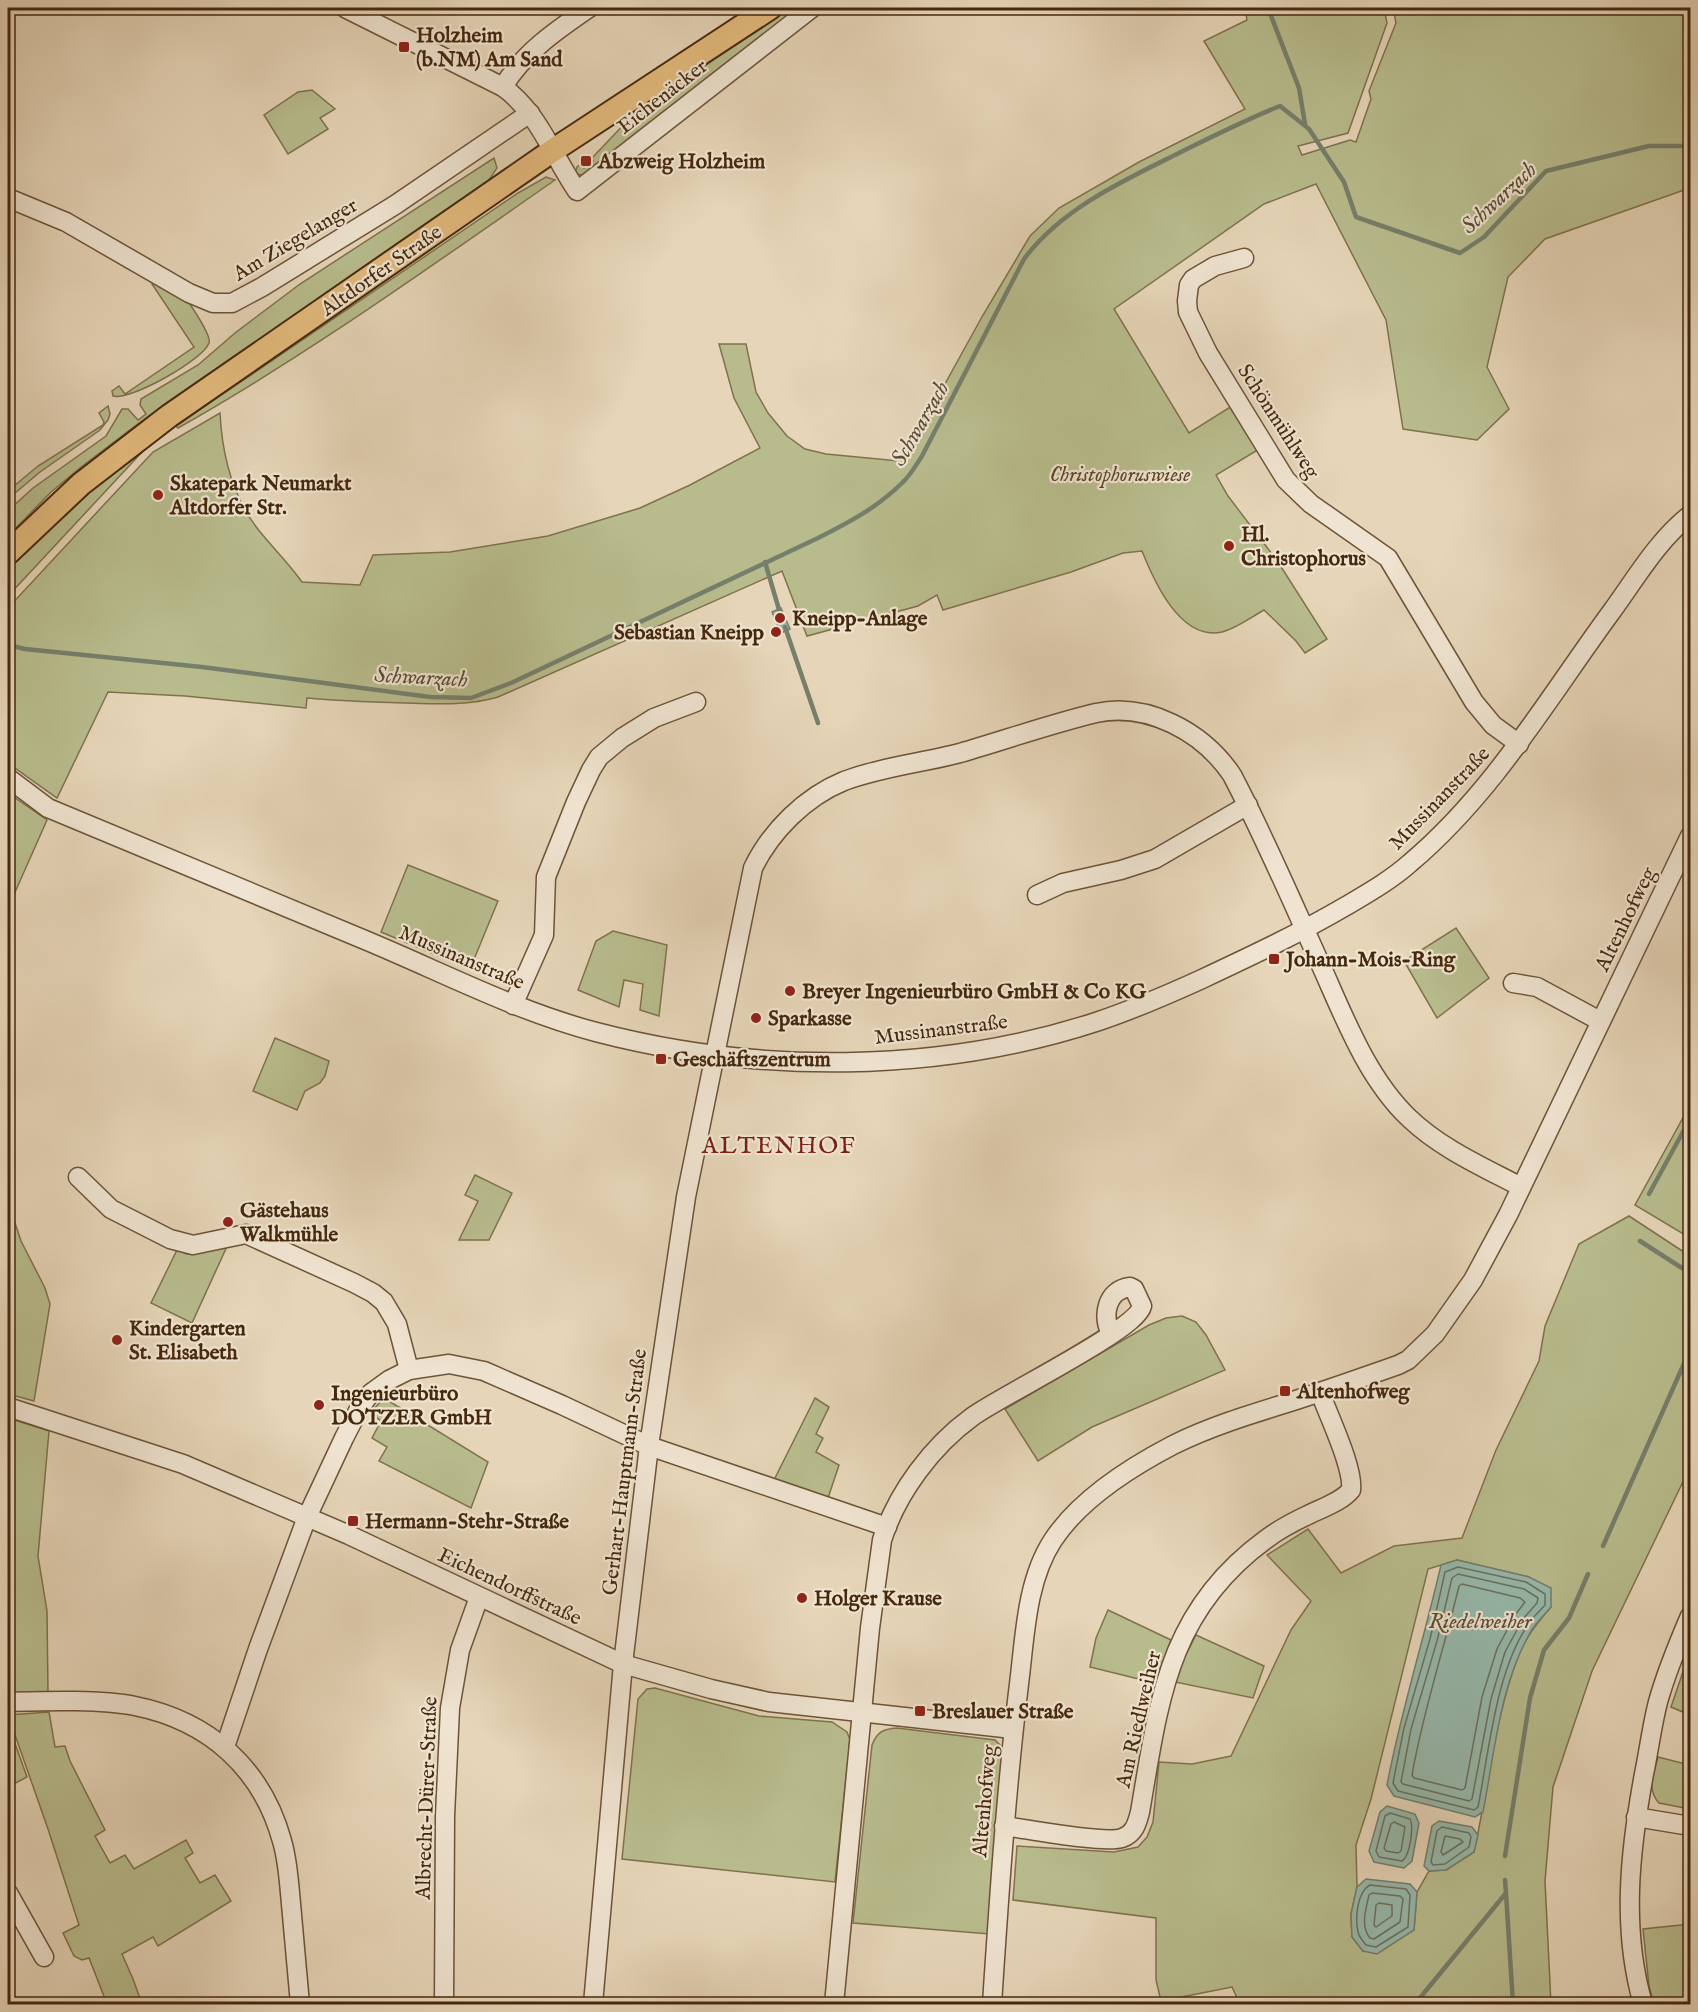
<svg xmlns="http://www.w3.org/2000/svg" width="1698" height="2012" font-family="'IM FELL English',serif">
  <rect width="100%" height="100%" fill="#e6d5b8"/>
  <filter id="stains"><feTurbulence type="fractalNoise" baseFrequency=".00333" numOctaves="4"/><feColorMatrix values="0 0 0 0 .2 0 0 0 0 .09 0 0 0 0 .02 0 0 0 .5 -.17"/></filter>
  <radialGradient id="worn" r=".72"><stop offset=".6" stop-color="#630" stop-opacity="0"/><stop offset="1" stop-color="#630" stop-opacity=".3"/></radialGradient>
  <g fill="#b8bc8d" stroke="#7f724d" stroke-width="1.5" fill-rule="evenodd">
    <path d="M788,8H803L584,175L575,174L577,167L581,164L584,168L593,161L592,158L631,117Z"/>
    <path d="M1245,8H1384L1387,23L1348,133L1298,146L1302,155L1350,140L1356,142L1371,99L1369,91L1396,23L1393,8H1598V12L1610,11L1612,8H1690V188L1545,239L1508,277L1487,367L1509,409L1477,440L1403,429L1386,320L1316,184L1264,204L1114,309L1189,433L1235,404L1261,448L1216,475L1228,496L1278,562L1327,639L1305,653L1296,641L1264,610C1251,617 1237,628 1222,632C1180,641 1154,581 1142,551L1123,553L1071,572L943,610L937,595L918,606L807,636L782,571L498,697C467,706 437,704 405,703C372,702 340,701 307,698L306,708L185,696L108,692L57,798L8,763V608L153,452L220,413C222,453 232,495 257,528C271,546 288,562 302,582L360,585L373,555L450,552L548,536L640,508L690,485L760,448L734,398L719,344H746L756,392L768,413L787,436L805,449L826,454L899,461L920,429L983,315L1030,236L1059,208L1139,162L1245,109L1204,41L1247,20Z"/>
    <path d="M312,90L335,109L320,118L328,129L288,154L264,115L298,92Z"/>
    <path d="M494,158L497,168L489,180L139,423L81,467L51,492L8,536V511L33,488L106,436L122,409H128L138,420L146,414L140,405L141,399L198,365L235,333L300,284Z"/>
    <path d="M546,177L555,180C431,266 309,354 178,428L176,426L518,193Z"/>
    <path d="M159,280C167,284 178,288 183,295C189,302 212,336 209,343C203,360 130,401 113,396L112,391L119,386L125,394L194,347L152,284Z"/>
    <path d="M108,406L110,414L108,420L100,430L40,472L8,499V491L38,466L103,425L104,422L99,413Z"/>
    <path d="M143,451L8,596V567L85,495Z"/>
    <path d="M8,793L47,820L8,908Z"/>
    <path d="M408,865L498,901L470,969L381,932Z"/>
    <path d="M1456,928L1489,978L1437,1018L1404,961Z"/>
    <path d="M613,931L667,945L659,1016L640,1010L643,984L624,980L619,1007L578,990L596,941Z"/>
    <path d="M275,1038L329,1061L325,1076L320,1083L305,1091L297,1110L253,1091Z"/>
    <path d="M1690,1105V1238L1635,1205Z"/>
    <path d="M475,1175L512,1193L489,1240H459L478,1201L465,1195Z"/>
    <path d="M8,1202L21,1241L45,1288L50,1304L34,1401L8,1394Z"/>
    <path d="M1629,1216L1690,1256V1467L1592,1671L1553,1787L1545,1881L1551,2004H1240L1232,1987L1161,2001L1156,1980V1918L1013,1900L1017,1846L1114,1852L1138,1847L1147,1837L1153,1822L1159,1762L1192,1764L1231,1756L1291,1630L1311,1601L1267,1555L1308,1529L1341,1573L1394,1546L1462,1538L1496,1450L1539,1361L1545,1326L1579,1244ZM1457,1560L1529,1577L1551,1607C1538,1622 1525,1638 1518,1657C1495,1716 1488,1789 1474,1852L1446,1870L1429,1871L1417,1892L1414,1930L1363,1951L1352,1937L1351,1914L1357,1887L1356,1845L1371,1799L1428,1569Z"/>
    <path d="M229,1242L192,1323L151,1303L177,1250L187,1254Z"/>
    <path d="M1182,1316L1196,1322L1206,1335L1225,1370L1092,1427L1038,1461L1005,1409L1149,1325L1166,1318Z"/>
    <path d="M384,1398L488,1462L471,1508L379,1461L387,1447L372,1438L381,1421L370,1413Z"/>
    <path d="M815,1398L829,1407L816,1434L823,1438L816,1452L839,1465L828,1498L774,1480Z"/>
    <path d="M8,1418L49,1431L38,1556L47,1611L48,1692L8,1694Z"/>
    <path d="M1108,1610L1171,1640L1155,1683L1090,1667L1096,1638Z"/>
    <path d="M1196,1635L1264,1666L1253,1698L1175,1682L1179,1668Z"/>
    <path d="M1687,1660L1690,1662V1715L1671,1707Z"/>
    <path d="M655,1688L759,1716L832,1722L847,1732L850,1740L835,1882L622,1859L638,1699L647,1689Z"/>
    <path d="M49,1712L55,1747L65,1746L70,1761L105,1830L95,1836L110,1863L125,1855L134,1869L186,1840L193,1853L185,1858L200,1883L215,1875L231,1901L158,1946L153,1937L122,1954L133,1979L142,2004H107L89,1958L82,1960L74,1956L63,1933L79,1925L48,1829L8,1715Z"/>
    <path d="M897,1728L995,1740L1004,1749L990,1934L853,1923L872,1745C877,1732 883,1729 897,1728Z"/>
    <path d="M13,1738L27,1777L8,1787V1741Z"/>
    <path d="M1658,1757L1690,1765V1809L1659,1803C1646,1789 1654,1773 1658,1757Z"/>
    <path d="M1690,1924V2004H1654L1649,1986L1643,1929Z"/>
  </g>
  <g fill="#96b9ac" stroke="#767f6c" stroke-width="1.5">
    <path d="M781,608L790,629L781,633L772,612Z"/>
    <path d="M1457,1560L1529,1577L1551,1588V1607C1545,1614 1538,1621 1533,1628C1500,1681 1495,1751 1483,1812L1475,1817L1394,1796L1387,1785C1401,1711 1424,1639 1441,1565Z"/>
    <path d="M1387,1806L1415,1814L1419,1823L1412,1861L1404,1868L1374,1862L1369,1851L1380,1812Z"/>
    <path d="M1439,1821L1472,1827L1478,1835L1474,1852L1446,1870L1429,1871L1424,1866L1432,1826Z"/>
    <path d="M1366,1879L1410,1884L1417,1892L1414,1930L1377,1954L1363,1951L1352,1937L1351,1914L1357,1887Z"/>
  </g>
  <g fill="none" stroke-linecap="round" stroke-linejoin="round">
    <g stroke="#6e705c" stroke-width="1.5">
      <path d="M1458,1567L1526,1582L1545,1594V1605C1540,1611 1534,1616 1530,1622C1496,1668 1489,1752 1478,1807L1474,1810L1398,1791L1393,1783L1404,1728L1430,1639L1445,1572Z"/>
      <path d="M1458,1574L1524,1589L1538,1598L1537,1603L1523,1619L1505,1652L1491,1699L1472,1799L1469,1801L1403,1784L1401,1782L1411,1729L1437,1641L1452,1578Z"/>
      <path d="M1462,1584L1520,1598L1525,1602L1515,1615L1497,1649L1482,1697L1465,1788L1462,1790L1414,1778L1412,1775C1423,1711 1444,1649 1459,1586Z"/>
      <path d="M1390,1813L1410,1819C1414,1827 1410,1856 1402,1861L1379,1857L1376,1851L1385,1816Z"/>
      <path d="M1394,1822L1405,1827L1401,1851L1398,1853L1386,1851L1384,1848L1391,1824Z"/>
      <path d="M1442,1827L1469,1833L1471,1837L1469,1847L1445,1864L1433,1865L1431,1862L1437,1831Z"/>
      <path d="M1445,1836L1460,1839L1463,1842L1443,1855L1441,1852Z"/>
      <path d="M1370,1885L1406,1889L1410,1895L1408,1927L1376,1947L1366,1945C1363,1941 1359,1937 1358,1932C1355,1918 1357,1892 1370,1885Z"/>
      <path d="M1372,1893L1400,1896L1403,1899L1400,1922L1374,1939L1370,1938C1360,1926 1366,1909 1369,1895Z"/>
      <path d="M1379,1903L1392,1905V1916L1376,1927L1374,1925L1376,1905Z"/>
    </g>
    <g stroke="#767f6c" stroke-width="4.5">
      <path d="M1268,8L1299,88L1305,124"/>
      <path d="M765,562L780,613"/>
      <path d="M785,627L818,723"/>
      <path d="M8,645L25,649L202,667L430,697L471,698L511,683L818,538C848,523 878,507 902,483C910,476 916,465 922,456L1024,259C1060,211 1118,183 1171,157C1207,139 1243,121 1280,106L1309,129L1344,182L1356,217L1460,253L1484,237L1546,171L1649,146H1690"/>
      <path d="M1649,1194L1690,1119"/>
      <path d="M1640,1241L1685,1270L1690,1281"/>
      <path d="M1603,1546L1690,1350"/>
      <path d="M1505,1856L1530,1698L1544,1650L1569,1618L1588,1574"/>
      <path d="M1506,1893L1513,2004"/>
      <path d="M1415,2004L1506,1893L1505,1880"/>
    </g>
    <defs>
      <g id="minor">
        <path d="M345,8L503,87C538,112 553,156 577,191L812,8"/>
        <path d="M503,87C523,53 557,30 589,8"/>
        <path d="M8,198L66,222L189,293L213,303H232L262,287L395,205L530,113"/>
        <path d="M1244,258L1215,266L1193,279L1189,285L1187,301L1188,312L1208,353L1286,480L1311,504L1388,558L1474,702L1493,725L1519,744"/>
        <path d="M8,778L48,808C154,852 260,896 365,940C442,972 516,1011 596,1032C757,1074 936,1074 1096,1022C1132,1010 1167,995 1202,979C1251,956 1300,933 1346,906C1368,893 1391,880 1410,863C1494,792 1548,698 1612,611C1636,578 1658,540 1690,515"/>
        <path d="M1037,895L1063,883L1121,870L1155,859L1248,805"/>
        <path d="M1513,983L1537,987L1600,1021"/>
        <path d="M513,1005L544,935L546,877L576,802L591,770L599,757L622,738L654,718L696,702"/>
        <path d="M78,1177L111,1209L170,1239L193,1245L246,1234L354,1283L373,1293L384,1302L397,1324L409,1370"/>
        <path d="M8,1407L183,1464L349,1535L623,1664L711,1689L769,1702L1013,1729"/>
        <path d="M8,1702C45,1701 99,1699 135,1706C209,1721 262,1768 282,1841C288,1861 289,1883 291,1904C294,1938 297,1971 300,2004"/>
        <path d="M225,1747L258,1649L307,1517L344,1438L360,1407L371,1393L389,1380L409,1370L449,1364L484,1371L562,1405L649,1446L887,1527"/>
        <path d="M1636,1817L1690,1826"/>
        <path d="M1004,1826C1027,1829 1104,1844 1122,1838C1134,1834 1137,1824 1140,1812C1159,1702 1167,1612 1265,1540C1278,1530 1293,1522 1308,1515C1322,1508 1341,1502 1351,1490C1354,1468 1328,1415 1320,1392"/>
        <path d="M8,1893L44,1957"/>
        <path d="M444,2004L445,1816L450,1708L460,1650L479,1597"/>
        <path d="M593,2004L623,1664L649,1446L686,1197L753,868C771,831 805,797 844,781C881,767 922,763 960,753C1005,740 1050,724 1096,713C1148,702 1203,732 1232,775C1264,836 1291,899 1319,961C1343,1014 1366,1077 1409,1118C1440,1148 1483,1167 1521,1187"/>
        <path d="M834,2004L870,1628L882,1540C897,1493 932,1446 972,1417C1000,1396 1137,1330 1142,1306L1134,1289L1130,1287C1106,1290 1102,1316 1111,1334"/>
        <path d="M992,2004C999,1898 1006,1791 1019,1684C1025,1637 1026,1581 1053,1540C1080,1499 1129,1468 1173,1445C1209,1427 1248,1415 1287,1403C1324,1391 1361,1378 1398,1365L1408,1360L1435,1334L1473,1280L1508,1215L1690,836"/>
        <path d="M1643,2004C1621,1928 1630,1850 1644,1774C1649,1750 1652,1725 1658,1702C1666,1673 1678,1644 1690,1616"/>
      </g>
      <path id="major" d="M8,553L81,484L169,416L552,151L770,8"/>
    </defs>
    <use href="#minor" stroke="#6e5338" stroke-width="21"/>
    <use href="#major" stroke="#46280d" stroke-width="26"/>
    <use href="#minor" stroke="#efe4d1" stroke-width="18"/>
    <use href="#major" stroke="#e3ba7c" stroke-width="22"/>
  </g>
  <g fill="#8f2418" stroke="#efe4d1" stroke-width="2">
    <rect x="398" y="41" width="12" height="12" rx="3"/>
    <rect x="580" y="155" width="12" height="12" rx="3"/>
    <circle cx="158" cy="495" r="6"/>
    <circle cx="1229" cy="546" r="6"/>
    <circle cx="780" cy="618" r="6"/>
    <circle cx="776" cy="632" r="6"/>
    <rect x="1268" y="953" width="12" height="12" rx="3"/>
    <circle cx="790" cy="991" r="6"/>
    <circle cx="756" cy="1018" r="6"/>
    <rect x="655" y="1053" width="12" height="12" rx="3"/>
    <circle cx="228" cy="1222" r="6"/>
    <circle cx="117" cy="1340" r="6"/>
    <rect x="1279" y="1385" width="12" height="12" rx="3"/>
    <circle cx="319" cy="1405" r="6"/>
    <rect x="347" y="1515" width="12" height="12" rx="3"/>
    <circle cx="802" cy="1598" r="6"/>
    <rect x="914" y="1705" width="12" height="12" rx="3"/>
  </g>
  <g text-anchor="middle" stroke-width="4.5" stroke-linejoin="round" paint-order="stroke">
    <g font-size="21" font-weight="bold" fill="#46280d" stroke="#efe4d1" text-anchor="start">
      <text x="416" y="42">Holzheim<tspan x="416" dy="24">(b.NM) Am Sand</tspan></text>
      <text x="598" y="168">Abzweig Holzheim</text>
      <text x="170" y="490">Skatepark Neumarkt<tspan x="170" dy="24">Altdorfer Str.</tspan></text>
      <text x="1241" y="541">Hl.<tspan x="1241" dy="24">Christophorus</tspan></text>
      <text x="792" y="625">Kneipp-Anlage</text>
      <text x="764" y="639" text-anchor="end">Sebastian Kneipp</text>
      <text x="1286" y="966">Johann-Mois-Ring</text>
      <text x="802" y="998">Breyer Ingenieurbüro GmbH &amp; Co KG</text>
      <text x="768" y="1025">Sparkasse</text>
      <text x="673" y="1066">Geschäftszentrum</text>
      <text x="240" y="1217">Gästehaus<tspan x="240" dy="24">Walkmühle</tspan></text>
      <text x="129" y="1335">Kindergarten<tspan x="129" dy="24">St. Elisabeth</tspan></text>
      <text x="1297" y="1398">Altenhofweg</text>
      <text x="331" y="1400">Ingenieurbüro<tspan x="331" dy="24">DOTZER GmbH</tspan></text>
      <text x="365" y="1528">Hermann-Stehr-Straße</text>
      <text x="814" y="1605">Holger Krause</text>
      <text x="932" y="1718">Breslauer Straße</text>
    </g>
    <g font-size="21" fill="#46280d" stroke="#efe4d1">
      <text transform="translate(662 96) rotate(-38)" y="7">Eichenäcker</text>
      <text transform="translate(295 239) rotate(-31)" y="7">Am Ziegelanger</text>
      <text transform="translate(381 270) rotate(-35)" y="7">Altdorfer Straße</text>
      <text transform="translate(1279 421) rotate(57)" y="7">Schönmühlweg</text>
      <text transform="translate(1439 798) rotate(-46)" y="7">Mussinanstraße</text>
      <text transform="translate(1625 919) rotate(-64)" y="7">Altenhofweg</text>
      <text transform="translate(462 957) rotate(23)" y="7">Mussinanstraße</text>
      <text transform="translate(941 1029) rotate(-7)" y="7">Mussinanstraße</text>
      <text transform="translate(624 1472) rotate(-83)" y="7">Gerhart-Hauptmann-Straße</text>
      <text transform="translate(510 1586) rotate(25)" y="7">Eichendorffstraße</text>
      <text transform="translate(1138 1719) rotate(-77)" y="7">Am Riedlweiher</text>
      <text transform="translate(426 1798) rotate(-88)" y="7">Albrecht-Dürer-Straße</text>
      <text transform="translate(984 1801) rotate(-85)" y="7">Altenhofweg</text>
    </g>
    <g font-size="21" font-style="italic" fill="#5d4627" stroke="#efe4d1">
      <text x="1120" y="481">Christophoruswiese</text>
    </g>
    <g font-size="22" font-style="italic" fill="#5a4c35" stroke="#efe4d1">
      <text transform="translate(1498 197) rotate(-43)" y="8">Schwarzach</text>
      <text transform="translate(919 423) rotate(-60)" y="8">Schwarzach</text>
      <text transform="translate(421 676) rotate(3)" y="8">Schwarzach</text>
      <text x="1480" y="1628">Riedelweiher</text>
    </g>
    <g font-size="24" letter-spacing="1.5" fill="#7a1f14" stroke="#efe4d1">
      <text x="779" y="1153">ALTENHOF</text>
    </g>
  </g>
  <rect width="1698" height="2012" fill="none" stroke="#e6d5b8" stroke-width="30"/>
  <rect x="9" y="9" width="1680" height="1994" fill="none" stroke="#46280d" stroke-width="3"/>
  <rect x="15" y="15" width="1668" height="1982" fill="none" stroke="#46280d" stroke-width="1.5"/>
  <rect width="100%" height="100%" filter="url(#stains)"/>
  <rect width="100%" height="100%" fill="url(#worn)"/>
</svg>
